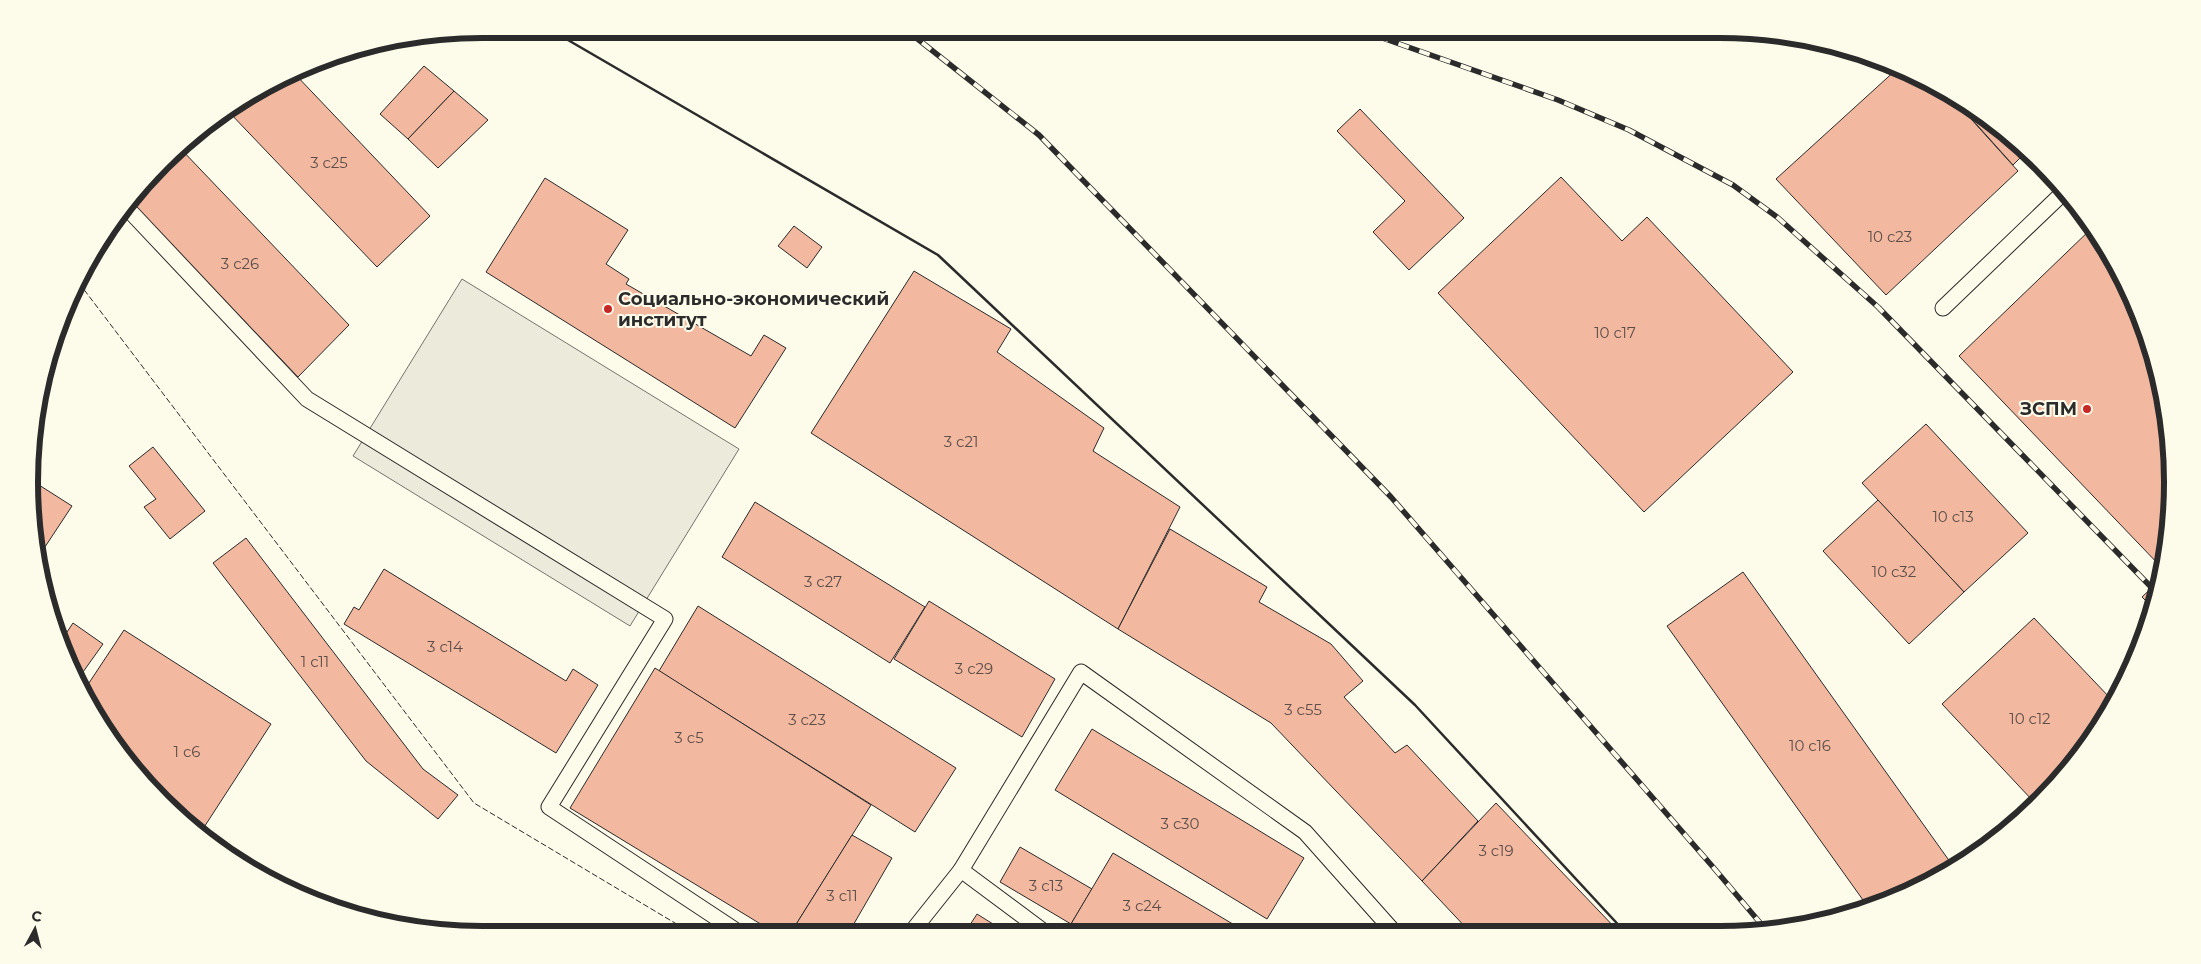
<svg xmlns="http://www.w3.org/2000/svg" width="2201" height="964" font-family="Montserrat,sans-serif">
  <rect width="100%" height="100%" fill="#fdfbea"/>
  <path fill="#eceadb" stroke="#74746e" d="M462,279L739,449L630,626L353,456Z"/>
  <g fill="#f2b8a0" stroke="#2b2b2b">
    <path d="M424,66L454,91L408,139L380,114Z"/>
    <path d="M1898,68L1943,88L2018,171L1886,295L1776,179Z"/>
    <path d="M293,72L430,216L377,267L227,110L256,89Z"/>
    <path d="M454,91L488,120L438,168L408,139Z"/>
    <path d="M1952,94L2018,141L2027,151L2013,165L1951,96Z"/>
    <path d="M1360,109L1464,218L1409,270L1373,232L1405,201L1337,131Z"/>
    <path d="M179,147L349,325L298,377L132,204Z"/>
    <path d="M1561,177L1622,241L1647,217L1793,372L1644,512L1438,293Z"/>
    <path d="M545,178L628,230L606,264L629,279L626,284L751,356L764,335L786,348L735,428L486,272Z"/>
    <path d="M794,226L822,247L807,268L778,246Z"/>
    <path d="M2092,228L2126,282L2157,365L2171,453L2168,541L2162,568L1959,356Z"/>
    <path d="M914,271L1011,329L997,352L1104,428L1093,451L1180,507L1118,629L811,433Z"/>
    <path d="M1926,424L2028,533L1964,592L1862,483Z"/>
    <path d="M153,447L205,511L170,539L144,507L156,499L129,466Z"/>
    <path d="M39,485L72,506L39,556L36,554L30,498Z"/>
    <path d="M1878,500L1964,592L1909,644L1823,551Z"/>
    <path d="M755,502L925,607L890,663L722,557Z"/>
    <path d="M1170,529L1267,587L1259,602L1331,644L1363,681L1344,697L1395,753L1407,745L1478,821L1422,881L1271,723L1118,629Z"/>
    <path d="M246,538L423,769L458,795L438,819L366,761L213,563Z"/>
    <path d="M384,569L566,681L573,669L598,685L556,753L344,624L354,607L359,610Z"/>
    <path d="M1743,572L1953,866L1893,901L1868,907L1667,626Z"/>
    <path d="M2159,581L2153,608L2142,597Z"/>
    <path d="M929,601L1055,679L1022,737L894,659Z"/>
    <path d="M698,606L956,768L915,832L659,671Z"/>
    <path d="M2034,618L2112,700L2096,734L2033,801L1942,704Z"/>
    <path d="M73,623L103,644L78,679L63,638Z"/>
    <path d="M124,630L271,724L199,835L141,781L90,709L83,692Z"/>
    <path d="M655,668L871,805L790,934H777L570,808Z"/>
    <path d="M1092,729L1304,858L1267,919L1055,790Z"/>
    <path d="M1496,803L1619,932H1470L1422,881Z"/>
    <path d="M852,835L892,858L848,934H790Z"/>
    <path d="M1020,847L1092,889L1071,924L1000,882Z"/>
    <path d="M1113,853L1248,933H1088L1071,924Z"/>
    <path d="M977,914L1009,934H964Z"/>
  </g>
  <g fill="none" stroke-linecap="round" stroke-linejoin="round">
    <defs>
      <g id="lane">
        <path d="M128,209L307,399L665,619L549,807L741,934"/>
        <path d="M1943,308L2065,191"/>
        <path d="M1043,931L961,870L1081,672L1305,832L1394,932"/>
        <path d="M910,934L961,870"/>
      </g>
    </defs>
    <use href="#lane" stroke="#2b2b2b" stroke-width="17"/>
    <use href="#lane" stroke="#fdfbea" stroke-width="15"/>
    <defs>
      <g id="rail">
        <path d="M905,29L1039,135L1391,497L1713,867L1767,931"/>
        <path d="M1357,29L1558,100L1629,130L1733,185L1777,217L1878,307L2152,588"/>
      </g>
    </defs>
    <use href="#rail" stroke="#2b2b2b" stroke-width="5.5"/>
    <use href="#rail" stroke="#fdfbea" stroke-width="4" stroke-dasharray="11" stroke-linecap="butt"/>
    <path stroke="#2b2b2b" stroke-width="1" stroke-dasharray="6 2.5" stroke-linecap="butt" d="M79,283L474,803L695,935"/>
    <path stroke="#2b2b2b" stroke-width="2.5" d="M549,29L938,255L1415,705L1625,932"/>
  </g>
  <g fill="#c62828" stroke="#fdfbea" stroke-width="2">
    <circle cx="608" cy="309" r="5"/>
    <circle cx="2087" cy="409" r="5"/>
  </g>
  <g text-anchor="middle" stroke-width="4" stroke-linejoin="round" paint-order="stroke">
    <g font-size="15" fill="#5d4e48">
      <text x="329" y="168">3 с25</text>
      <text x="1890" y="242">10 с23</text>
      <text x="240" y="269">3 с26</text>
      <text x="1615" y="338">10 с17</text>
      <text x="961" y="447">3 с21</text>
      <text x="1953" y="522">10 с13</text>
      <text x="1894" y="577">10 с32</text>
      <text x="823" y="587">3 с27</text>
      <text x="445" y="652">3 с14</text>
      <text x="315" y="667">1 с11</text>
      <text x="974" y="674">3 с29</text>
      <text x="1303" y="715">3 с55</text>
      <text x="2030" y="724">10 с12</text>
      <text x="807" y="725">3 с23</text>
      <text x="689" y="743">3 с5</text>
      <text x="1810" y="751">10 с16</text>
      <text x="187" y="757">1 с6</text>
      <text x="1180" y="829">3 с30</text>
      <text x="1496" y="856">3 с19</text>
      <text x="1046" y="891">3 с13</text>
      <text x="842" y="901">3 с11</text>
      <text x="1142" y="911">3 с24</text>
    </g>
    <g font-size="18" font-weight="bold" fill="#2b2b2b" stroke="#fdfbea" text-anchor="start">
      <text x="618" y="305">Социально-экономический<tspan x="618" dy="21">институт</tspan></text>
      <text x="2077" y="415" text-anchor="end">ЗСПМ</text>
    </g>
  </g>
  <path d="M0 0H2201V964H0ZM482 38H1720A444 444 0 0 1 2164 482V482A444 444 0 0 1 1720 926H482A444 444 0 0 1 38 482V482A444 444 0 0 1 482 38Z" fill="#fdfbea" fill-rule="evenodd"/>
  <path fill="none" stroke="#2b2b2b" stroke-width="6" d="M482 38H1720A444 444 0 0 1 2164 482V482A444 444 0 0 1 1720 926H482A444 444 0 0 1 38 482V482A444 444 0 0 1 482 38Z"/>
  <g transform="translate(35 929) rotate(7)" stroke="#fdfbea" stroke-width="4" paint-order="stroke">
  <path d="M0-4L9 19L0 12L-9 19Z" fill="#2b2b2b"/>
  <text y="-8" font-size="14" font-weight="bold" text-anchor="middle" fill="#2b2b2b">С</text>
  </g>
</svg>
